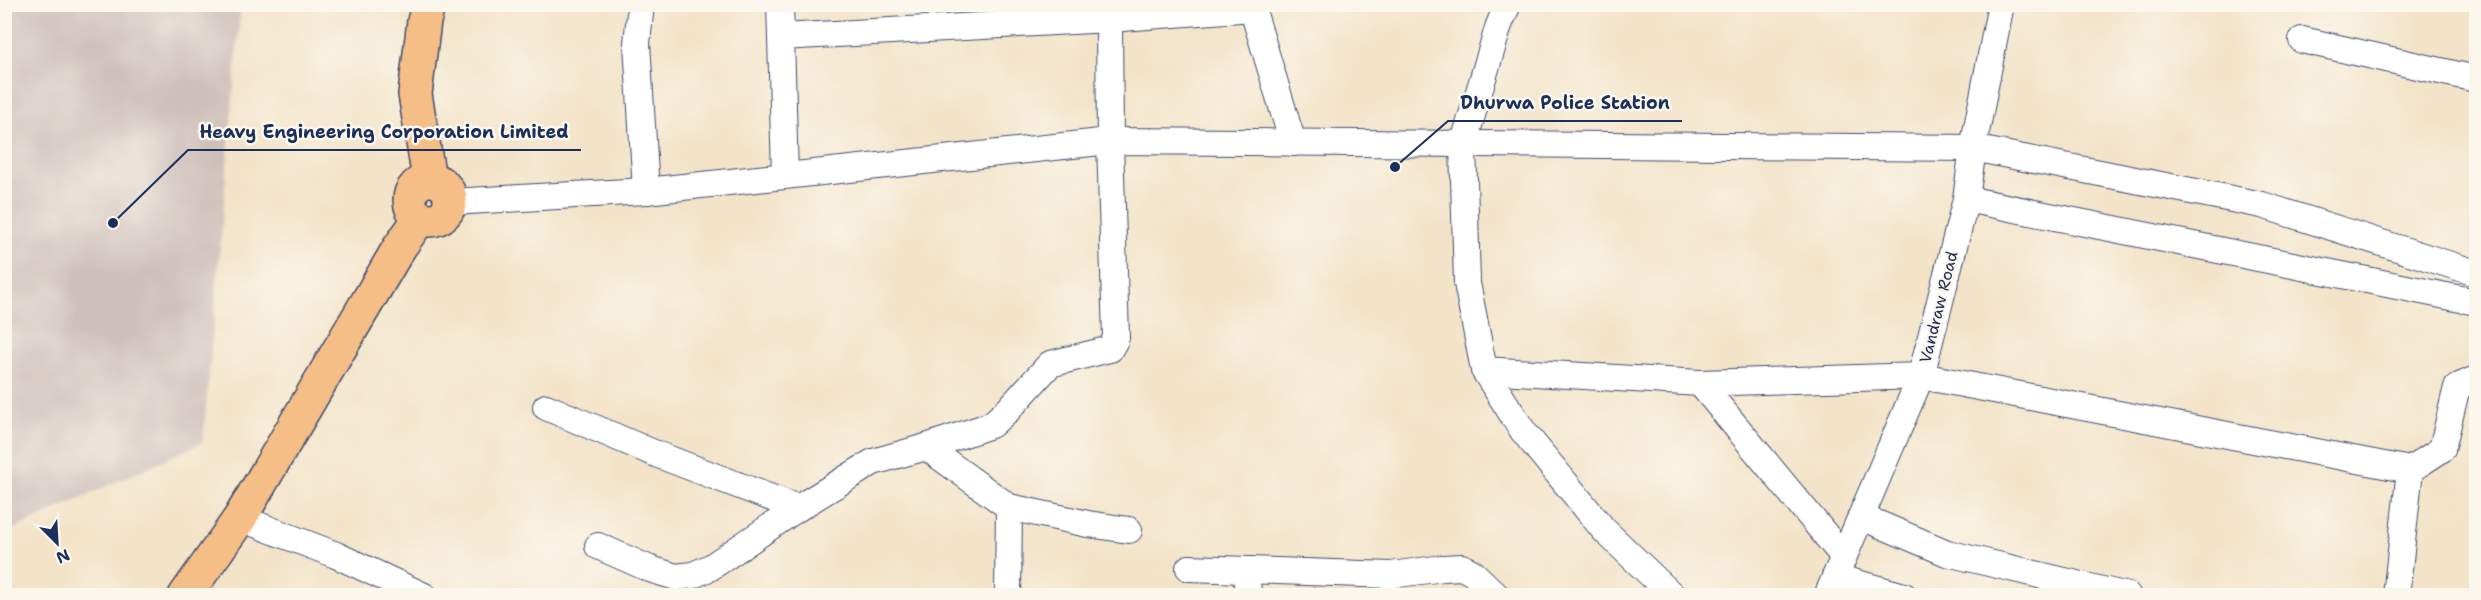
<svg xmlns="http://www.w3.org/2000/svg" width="2481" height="600" font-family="'Shantell Sans',sans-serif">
  <rect width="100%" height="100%" fill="#fbf7ec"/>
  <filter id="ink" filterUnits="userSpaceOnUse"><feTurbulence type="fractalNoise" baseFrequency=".0167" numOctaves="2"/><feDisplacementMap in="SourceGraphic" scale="12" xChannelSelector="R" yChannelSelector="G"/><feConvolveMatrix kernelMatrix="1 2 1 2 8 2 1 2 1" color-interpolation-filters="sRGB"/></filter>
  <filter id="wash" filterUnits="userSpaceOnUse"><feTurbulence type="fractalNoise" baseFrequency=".008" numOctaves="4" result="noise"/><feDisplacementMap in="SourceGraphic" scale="24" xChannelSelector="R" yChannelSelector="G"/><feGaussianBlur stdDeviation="1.35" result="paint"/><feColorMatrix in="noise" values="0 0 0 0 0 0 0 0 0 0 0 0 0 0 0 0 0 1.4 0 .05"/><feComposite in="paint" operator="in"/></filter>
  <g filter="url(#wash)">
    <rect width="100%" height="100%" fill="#f3e3c8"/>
    <path fill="#cfc0bb" d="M4,5H241L203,442L5,533Z"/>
  </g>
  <g filter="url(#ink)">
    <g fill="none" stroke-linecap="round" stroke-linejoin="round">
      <defs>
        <g id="minor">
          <path d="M641,4L637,43L646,191"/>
          <path d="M780,4L785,175"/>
          <path d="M1251,4L1293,143"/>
          <path d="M1508,4L1499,25L1463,145L1467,283L1484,370L1523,431L1604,530L1673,596"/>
          <path d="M781,37L1109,19L1252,8L1254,4"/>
          <path d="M2302,40L2476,79"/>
          <path d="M1966,199L2476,302"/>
          <path d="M450,202L646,191L1110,141L1973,148L2262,205L2476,273"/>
          <path d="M1484,370L1700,383L1921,376L2410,470L2396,596"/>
          <path d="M1700,383L1843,556"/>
          <path d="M546,407L656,454L798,508"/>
          <path d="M926,447L1009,507L1088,524L1129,530"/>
          <path d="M2410,470L2442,449L2457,387L2476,379"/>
          <path d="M1862,517L1947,553L2128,596"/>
          <path d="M240,518L336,555L424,596"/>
          <path d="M598,546L650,569L676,577L693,575L711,567L798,508L873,462L926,447L991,425L1008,410L1050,364L1110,349L1116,338L1110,141L1109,19"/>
          <path d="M1189,568L1391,575L1443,568L1462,567L1473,573L1497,596"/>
          <path d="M1245,572L1249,596"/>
          <path d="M1835,577L1904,596"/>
          <path d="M1008,596L1009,507"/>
          <path d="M1827,596L1921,376L1966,199L1973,148L2001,4"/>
        </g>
        <g id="major">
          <path d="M429,4L424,21L415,94L429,179"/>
          <circle cx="430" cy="200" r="20"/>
          <path d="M185,596L240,518L399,248L420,218"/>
        </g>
      </defs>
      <use href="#minor" stroke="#3b4a6e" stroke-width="28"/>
      <use href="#major" stroke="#3b4a6e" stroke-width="36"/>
      <use href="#minor" stroke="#fff" stroke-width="26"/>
      <use href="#major" stroke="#f6be87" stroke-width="33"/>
    </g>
  </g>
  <g text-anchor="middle" stroke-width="5" stroke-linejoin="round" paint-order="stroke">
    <g font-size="16" fill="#1b2f5e" stroke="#fbf7ec">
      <text transform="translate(1938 307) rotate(-76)" y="6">Vandraw Road</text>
    </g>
  </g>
  <path fill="none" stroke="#1b2f5e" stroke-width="2" d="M1395 167L1448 121H1682M113 223L188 150H581"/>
  <g fill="#1b2f5e" stroke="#fbf7ec" stroke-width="2">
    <circle cx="1395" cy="167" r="6"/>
    <circle cx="113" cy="223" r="6"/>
  </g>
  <g font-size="18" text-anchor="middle" font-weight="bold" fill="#1b2f5e" stroke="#fbf7ec" stroke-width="5" stroke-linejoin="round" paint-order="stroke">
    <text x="1565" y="109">Dhurwa Police Station</text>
    <text x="384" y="138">Heavy Engineering Corporation Limited</text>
  </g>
  <rect width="2481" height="600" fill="none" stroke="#fbf7ec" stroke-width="24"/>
  <g transform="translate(57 543) rotate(156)" stroke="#fbf7ec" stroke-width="4.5" paint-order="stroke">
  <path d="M0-4.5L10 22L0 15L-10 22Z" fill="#1b2f5e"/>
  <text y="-9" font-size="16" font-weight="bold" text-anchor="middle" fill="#1b2f5e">N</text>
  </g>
</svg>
